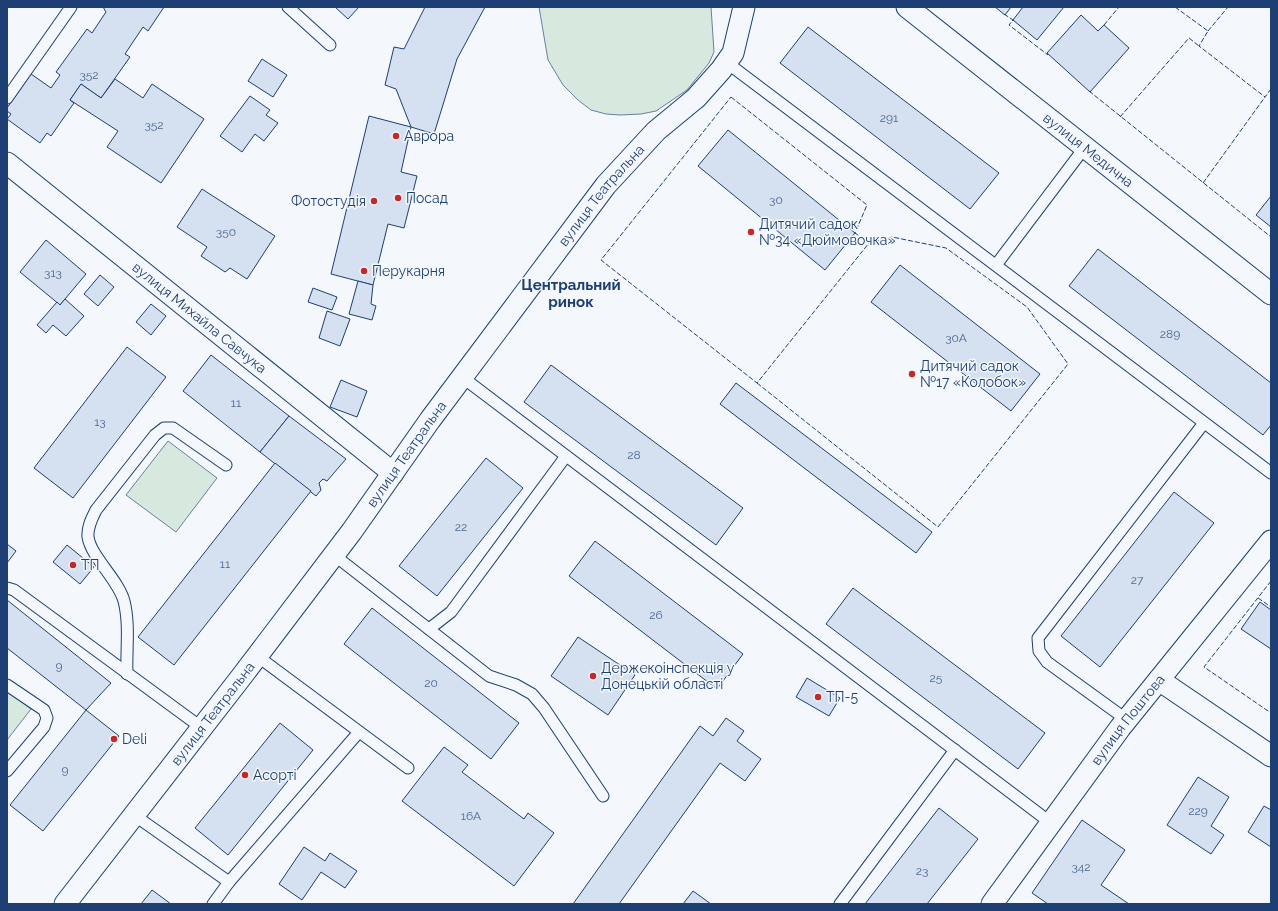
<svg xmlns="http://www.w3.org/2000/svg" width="1278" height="911" font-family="Raleway,sans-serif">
  <rect width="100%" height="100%" fill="#f4f7fb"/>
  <g fill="#d7e8df" stroke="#687fa3">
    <path d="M539,7H711L714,52L709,63L687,90L656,111L641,114L620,115L606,114L591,110L578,100L563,85L548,60Z"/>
    <path d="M168,441L217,478L176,532L126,495Z"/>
    <path d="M7,690L31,709L7,740Z"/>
  </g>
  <g fill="#d5e0f0" stroke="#1d3f73">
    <path d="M103,7H164L148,31L143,27L125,54L130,57L101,98L81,84L70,100L74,103L51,136L47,133L40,143L7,119L11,114L7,111V108L31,74L51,88L60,75L56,72L87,29L92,33L106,12Z"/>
    <path d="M335,7H359L348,19Z"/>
    <path d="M425,7H485L457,59L434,134L411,127L396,89L385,85L394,47L404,49Z"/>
    <path d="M995,7H1011L1005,15Z"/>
    <path d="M1023,7H1064L1037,40L1013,20Z"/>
    <path d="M1081,15L1098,31L1104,25L1129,48L1090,92L1047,53Z"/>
    <path d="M808,27L999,173L970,209L780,63Z"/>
    <path d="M262,59L287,75L273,97L248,81Z"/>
    <path d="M115,79L143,98L152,84L204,119L161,183L107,147L118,131L70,100L81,84L101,98Z"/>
    <path d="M250,96L270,110L266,115L278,123L264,141L255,134L242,152L220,136Z"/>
    <path d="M369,116L411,127L401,172L417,176L404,228L388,224L373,285L331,274Z"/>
    <path d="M728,130L855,233L825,270L698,166Z"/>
    <path d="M202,189L275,236L247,279L230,268L225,272L201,256L207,247L177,227Z"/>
    <path d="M1271,196V227L1256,215Z"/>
    <path d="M46,240L86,274L60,305L20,272Z"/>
    <path d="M1098,249L1271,383V425L1263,435L1069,286Z"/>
    <path d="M900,265L1040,374L1011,411L871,302Z"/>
    <path d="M100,275L114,287L98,306L84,294Z"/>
    <path d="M358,281L373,285L371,304L376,306L372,320L349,314Z"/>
    <path d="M313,288L337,297L332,310L308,302Z"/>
    <path d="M65,299L84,316L66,336L53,325L46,333L37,325L57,302L60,305Z"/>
    <path d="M151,304L166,316L151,335L136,322Z"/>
    <path d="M327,311L350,319L340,346L319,338Z"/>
    <path d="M127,347L166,377L73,498L34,468Z"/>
    <path d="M211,355L289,416L260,452L183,391Z"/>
    <path d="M551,365L743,508L716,545L524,402Z"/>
    <path d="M341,380L367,391L357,417L330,407Z"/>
    <path d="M736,383L932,532L916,553L720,404Z"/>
    <path d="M289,416L346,459L327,481L323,479L319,483L321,490L316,496L260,452Z"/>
    <path d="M486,458L523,488L437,596L399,566Z"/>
    <path d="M275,463L311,491L174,665L138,637Z"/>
    <path d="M1174,492L1214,523L1100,667L1061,636Z"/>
    <path d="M595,541L743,654L717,689L569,576Z"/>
    <path d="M7,544L16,551L7,563Z"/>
    <path d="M67,545L94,567L80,584L53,562Z"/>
    <path d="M853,588L1045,733L1018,769L826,624Z"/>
    <path d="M7,600L111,683L86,710L7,648Z"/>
    <path d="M1260,602L1271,610V649L1241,629Z"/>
    <path d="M372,608L519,723L491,759L344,644Z"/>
    <path d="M578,637L635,675L608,715L551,676Z"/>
    <path d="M807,678L840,698L829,716L796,697Z"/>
    <path d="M86,710L119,736L43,831L10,805Z"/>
    <path d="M726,718L744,731L737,741L761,759L745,781L720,763L619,904H573L700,726L713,736Z"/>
    <path d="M280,723L313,750L228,855L195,828Z"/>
    <path d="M444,747L468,765L462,772L524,819L528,813L554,833L514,886L402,801Z"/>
    <path d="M1198,777L1229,797L1211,826L1224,835L1211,854L1167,825Z"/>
    <path d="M1264,806L1271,810V847L1248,832Z"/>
    <path d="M939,808L978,839L927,904H865Z"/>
    <path d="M1082,820L1125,850L1101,885L1129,904H1048L1032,893Z"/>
    <path d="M304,847L325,861L330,853L357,871L345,888L321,872L302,900L279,884Z"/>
    <path d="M152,890L171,904H141Z"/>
    <path d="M693,891L711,904H683Z"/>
  </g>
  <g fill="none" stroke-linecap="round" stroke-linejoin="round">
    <defs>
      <g id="lane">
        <path d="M288,7L330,45"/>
        <path d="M726,62L1271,473"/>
        <path d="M7,98L71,7"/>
        <path d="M996,265L1085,147"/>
        <path d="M462,377L1051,823"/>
        <path d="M334,555L489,676L516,685L532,694L544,708L603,796"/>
        <path d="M7,588L14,590L202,728"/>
        <path d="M429,629L451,612L566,456"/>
        <path d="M257,656L408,768"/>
        <path d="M127,674C126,650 130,625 124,601C118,579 91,557 88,537C87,527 92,518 96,510L155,435L164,428H173L226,465"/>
        <path d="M7,685L44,710L47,718L44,727L7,771"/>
        <path d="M1127,720L1047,662L1039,651L1038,638L1204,423"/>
        <path d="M134,815L229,882"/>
        <path d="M213,904L229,882L359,732"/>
        <path d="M840,904L955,750"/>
      </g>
      <g id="street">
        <path id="s1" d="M907,7L1271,294"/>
        <path id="s2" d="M7,163L393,473"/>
        <path d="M1159,680L1271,756"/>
        <path id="s3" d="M65,904L242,676L352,531L430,420L606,185L656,131L696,98L721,70L733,53L744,7"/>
        <path id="s4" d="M992,904L1120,728L1271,541"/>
      </g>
    </defs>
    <use href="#lane" stroke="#1d3f73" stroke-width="13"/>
    <use href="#street" stroke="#1d3f73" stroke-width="23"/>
    <use href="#lane" stroke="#f4f7fb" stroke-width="11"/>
    <use href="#street" stroke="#f4f7fb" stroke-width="21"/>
    <g stroke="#1d3f73" stroke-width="1" stroke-dasharray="5 2" stroke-linecap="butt">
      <path d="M1175,7L1208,31L1199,46L1265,97L1271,89"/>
      <path d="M1004,14L1013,20L1009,25L1048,55"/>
      <path d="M1104,25L1119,7"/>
      <path d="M1208,31L1228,7"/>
      <path d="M1089,91L1271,237"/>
      <path d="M731,97L867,205L855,233L869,243L757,383L601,260Z"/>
      <path d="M1120,117L1189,38L1199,46"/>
      <path d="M1203,183L1265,97"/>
      <path d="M757,383L938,527L1068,364L1027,307L946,248L892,237L869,243"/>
      <path d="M1271,581L1204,667L1271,713"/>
      <path d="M1258,598L1271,607"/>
    </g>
  </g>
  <g fill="#c62828" stroke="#f4f7fb" stroke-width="1.5">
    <circle cx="396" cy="136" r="4"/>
    <circle cx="398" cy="198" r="4"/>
    <circle cx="374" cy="201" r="4"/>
    <circle cx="751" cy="232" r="4"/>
    <circle cx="364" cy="271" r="4"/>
    <circle cx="912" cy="374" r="4"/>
    <circle cx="73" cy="565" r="4"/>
    <circle cx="593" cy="676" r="4"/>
    <circle cx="818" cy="697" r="4"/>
    <circle cx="114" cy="739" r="4"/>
    <circle cx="245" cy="775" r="4"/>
  </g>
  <g text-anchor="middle" stroke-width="3" stroke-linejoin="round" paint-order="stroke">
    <g font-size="12" fill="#4b6792">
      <text x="89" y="79">352</text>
      <text x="889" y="122">291</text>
      <text x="154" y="129">352</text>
      <text x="776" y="204">30</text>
      <text x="226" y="236">350</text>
      <text x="53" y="277">313</text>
      <text x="1170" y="338">289</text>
      <text x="956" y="342">30А</text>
      <text x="236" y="407">11</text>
      <text x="100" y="426">13</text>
      <text x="634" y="459">28</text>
      <text x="461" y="531">22</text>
      <text x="225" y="568">11</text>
      <text x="1137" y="584">27</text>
      <text x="656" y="619">26</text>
      <text x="59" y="670">9</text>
      <text x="936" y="682">25</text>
      <text x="431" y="687">20</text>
      <text x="65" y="774">9</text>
      <text x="1198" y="815">229</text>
      <text x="471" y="820">16А</text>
      <text x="1081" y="871">342</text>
      <text x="922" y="875">23</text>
    </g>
    <g font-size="14" fill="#1d3f73" stroke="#f4f7fb" text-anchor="start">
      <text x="404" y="141">Аврора</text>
      <text x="406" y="203">Посад</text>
      <text x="366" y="206" text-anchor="end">Фотостудія</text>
      <text x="759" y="229">Дитячий садок<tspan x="759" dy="16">№34 «Дюймовочка»</tspan></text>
      <text x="372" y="276">Перукарня</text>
      <text x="920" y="371">Дитячий садок<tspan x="920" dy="16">№17 «Колобок»</tspan></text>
      <text x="81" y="570">ТП</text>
      <text x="601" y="673">Держекоінспекція у<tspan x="601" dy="16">Донецькій області</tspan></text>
      <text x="826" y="702">ТП-5</text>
      <text x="122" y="744">Deli</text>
      <text x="253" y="780">Асорті</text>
    </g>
    <g font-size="14" fill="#1d3f73" stroke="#f4f7fb">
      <text dy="5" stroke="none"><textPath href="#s1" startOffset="231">вулиця Медична</textPath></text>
      <text dy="5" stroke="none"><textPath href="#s3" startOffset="889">вулиця Театральна</textPath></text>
      <text dy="5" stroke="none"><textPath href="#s2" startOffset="247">вулиця Михайла Савчука</textPath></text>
      <text dy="5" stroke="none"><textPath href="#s3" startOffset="565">вулиця Театральна</textPath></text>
      <text dy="5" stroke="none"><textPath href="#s3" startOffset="241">вулиця Театральна</textPath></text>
      <text dy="5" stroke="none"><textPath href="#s4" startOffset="229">вулиця Поштова</textPath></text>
    </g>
    <g font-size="15" font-weight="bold" fill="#1d3f73" stroke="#f4f7fb">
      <text x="571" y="290">Центральний<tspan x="571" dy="17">ринок</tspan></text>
    </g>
  </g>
  <rect width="1278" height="911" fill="none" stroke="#1d3f73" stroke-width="16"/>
</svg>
